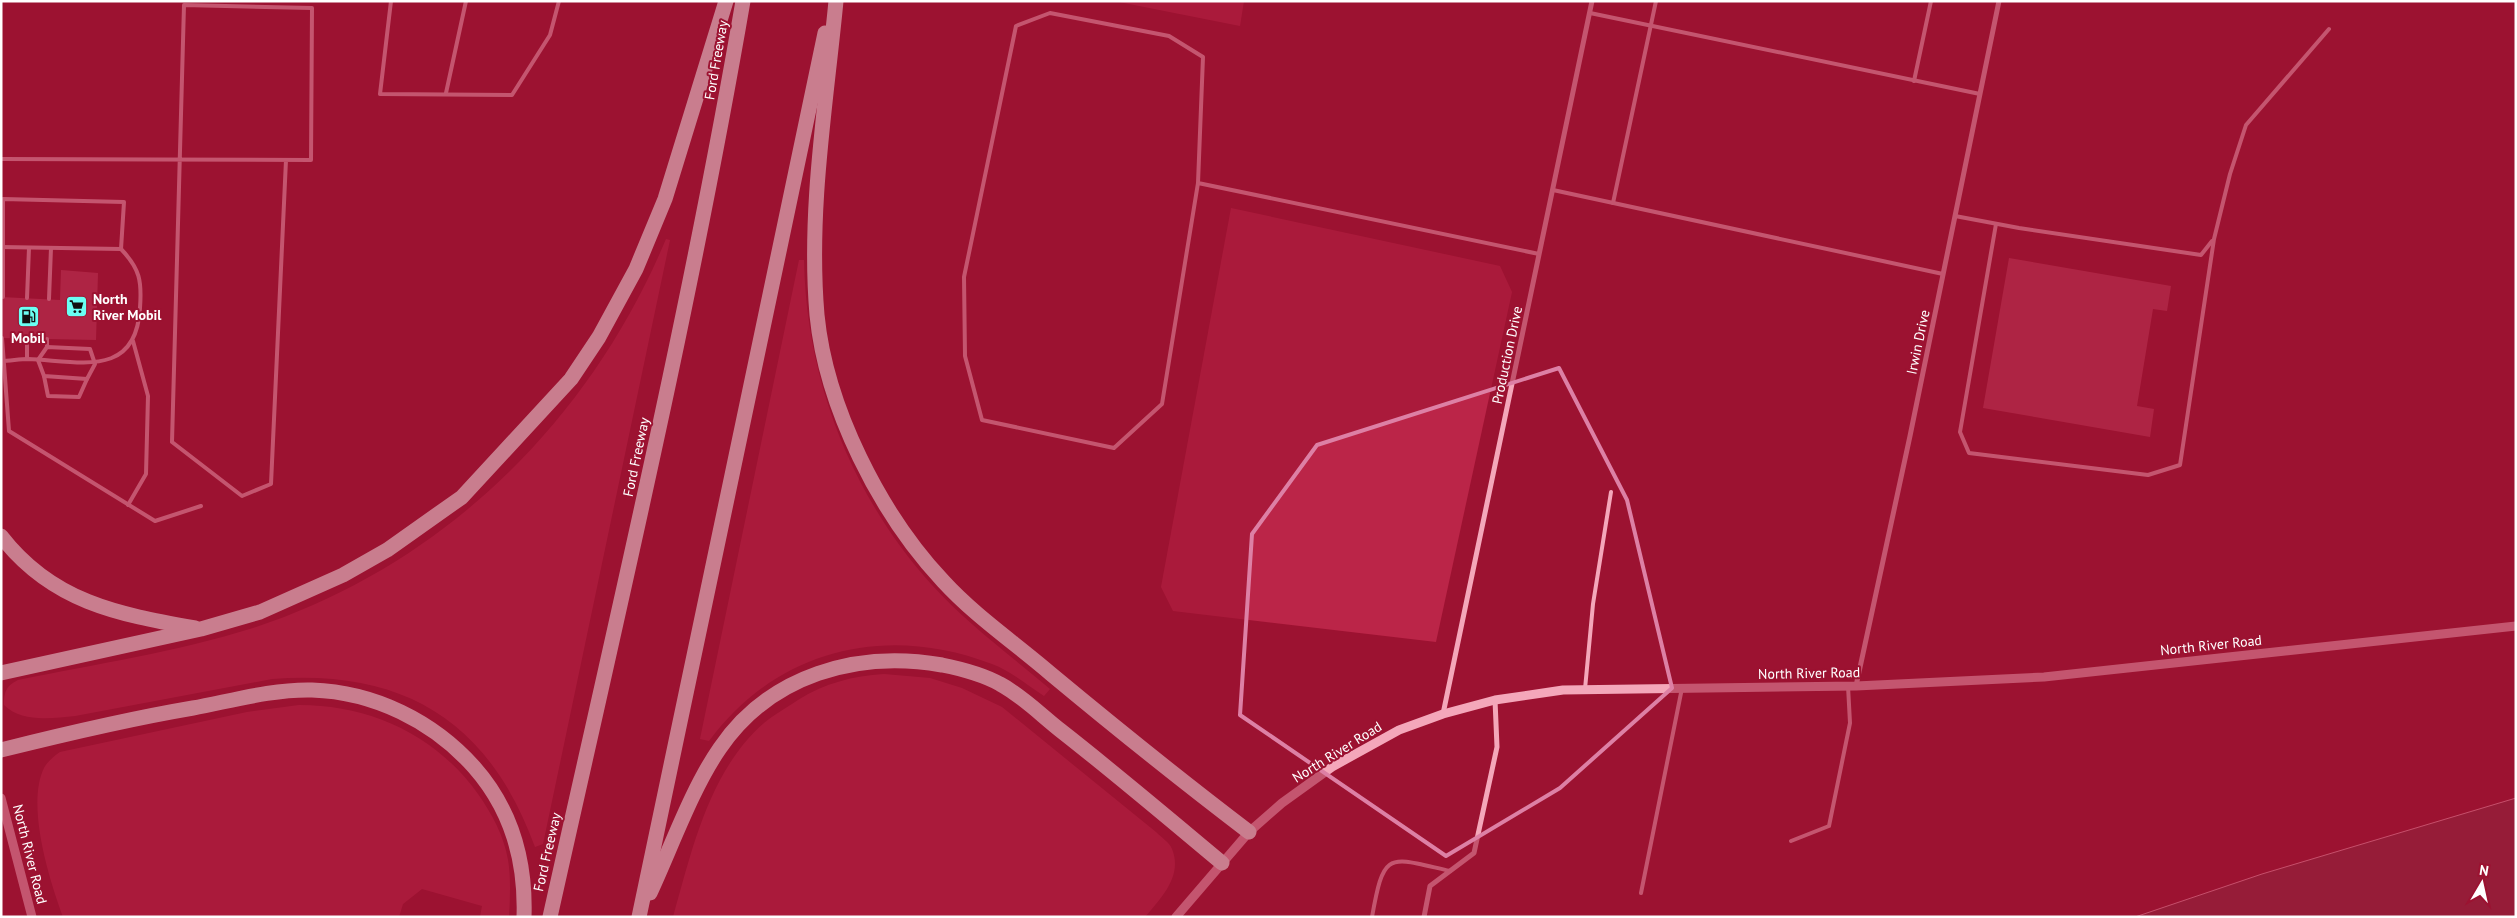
<svg xmlns="http://www.w3.org/2000/svg" width="2517" height="918" font-family="'PT Sans',sans-serif">
  <rect width="100%" height="100%" fill="#9c1231"/>
  <g fill="#bb2548">
    <path d="M1114,1H1244L1240,26Z"/>
    <path d="M1231,208L1500,266L1512,292L1436,642L1173,611L1161,587Z"/>
    <path d="M666,239L670,240L543,844L535,847C489,721 404,669 272,679L75,716C52,718 22,723 4,705C4,692 6,686 18,680C96,664 177,652 253,628C443,566 590,421 666,239Z"/>
    <path d="M799,260H804C806,379 851,495 931,584C966,623 1010,655 1050,689L1044,696C1027,685 1011,671 992,664C886,623 777,649 709,741L700,739Z"/>
    <path d="M884,674L930,678L962,688L1002,707L1156,832C1161,837 1170,843 1172,849C1183,876 1161,898 1145,917H673C692,850 709,771 764,723C775,714 786,708 798,700C825,683 853,676 884,674Z"/>
    <path d="M299,705C370,705 436,735 478,794C492,814 504,836 508,860C511,878 510,898 509,917H480L482,906L422,889L403,904L399,917H63C49,879 26,805 44,768C47,762 54,756 60,752L247,712Z"/>
  </g>
  <path fill="#8f2940" stroke="#f799b1" d="M2516,798V917H2135L2262,874Z"/>
  <g fill="#c33b5b">
    <path d="M2009,258L2171,286L2167,311L2153,309L2137,406L2154,409L2150,437L1983,408Z"/>
    <path d="M61,270L98,273L96,340L1,338V297L60,300Z"/>
  </g>
  <g fill="none" stroke-linecap="round" stroke-linejoin="round">
    <g stroke="#f4a7ba" stroke-width="4">
      <path d="M391,1L380,94L512,95L550,35L559,1"/>
      <path d="M1590,13L1980,94"/>
      <path d="M1914,81L1931,1"/>
      <path d="M446,93L466,1"/>
      <path d="M1,159C104,159 208,160 311,160L312,8L184,5L172,442L242,496L271,484L286,160"/>
      <path d="M1198,183L1162,404L1114,448L982,420L965,356L964,277L1016,26L1050,13L1169,36L1203,57L1198,183L1539,254"/>
      <path d="M1553,190L1943,274"/>
      <path d="M1613,203L1656,1"/>
      <path d="M1955,216L2019,228L2201,255L2212,241"/>
      <path d="M1996,224L1960,432L1969,453L2148,475L2180,465L2214,239L2230,174L2246,125L2329,29"/>
      <path d="M1,247L121,249C140,269 142,281 140,308C136,379 79,361 28,359C19,359 10,361 1,361"/>
      <path d="M3,297V199L124,202L121,249"/>
      <path d="M27,298L29,248"/>
      <path d="M49,299L51,248"/>
      <path d="M2,338L9,431L155,521L201,506"/>
      <path d="M27,339V359"/>
      <path d="M47,347L90,349L95,364L87,379L44,376L38,360Z"/>
      <path d="M47,347V339"/>
      <path d="M44,376L48,396L79,397L87,379"/>
      <path d="M128,505L146,474L148,396L133,341"/>
      <path d="M1585,689L1593,604L1611,492"/>
      <path d="M1791,841L1829,826L1850,723L1848,686"/>
      <path d="M1641,893L1682,688"/>
      <path d="M1372,917C1384,849 1388,857 1450,871"/>
    </g>
    <g stroke="#f4a7ba" stroke-width="5">
      <path d="M1856,686L1910,436L1999,1"/>
      <path d="M1443,714L1592,1"/>
      <path d="M1424,917L1430,886L1474,853L1497,747L1495,700"/>
    </g>
    <g stroke="#f4a7ba" stroke-width="9">
      <path d="M1,798L32,917"/>
      <path d="M1176,917L1249,832L1282,803L1332,767L1399,730L1443,714L1495,700L1563,690L1856,686L2044,677L2516,626"/>
    </g>
    <g stroke="#fff" stroke-width="15">
      <path d="M836,1C826,105 808,210 817,315C826,407 880,514 943,581C975,616 1015,643 1051,674C1116,728 1182,781 1249,832"/>
      <path d="M1,536C52,602 117,614 195,628"/>
      <path d="M1,673L201,629L260,612L343,575L387,550L462,497L571,379L599,337L636,269L665,199L726,1"/>
      <path d="M1,750C65,734 128,719 193,708C231,701 272,689 312,690C374,692 433,721 474,767C512,810 526,860 524,917"/>
      <path d="M650,893C671,848 692,788 720,748C770,675 857,650 942,665C962,669 982,674 1000,684C1021,695 1041,715 1060,730C1115,773 1168,818 1222,863"/>
      <path d="M550,917C618,612 690,309 743,1"/>
      <path d="M639,917L825,33"/>
    </g>
  </g>
  <path d="M0 0H2517V918H0ZM1559,368L1627,500L1672,688L1560,788L1446,856L1240,715L1252,534L1317,445Z" fill="#9c1231" fill-opacity=".55" fill-rule="evenodd"/>
  <path fill="none" stroke="#dd80a5" stroke-width="4" stroke-linejoin="round" d="M1559,368L1627,500L1672,688L1560,788L1446,856L1240,715L1252,534L1317,445Z"/>
  <defs>
    <symbol id="supermarket-square" viewBox="-11 -11 22 22"><rect x="-9" y="-9" width="18" height="18" rx="4" fill="#6afff3" stroke="#9c1231"/><path d="M-6-5.5h2.5l.6 2H6L4.5 2H-2.5L-4.4-4H-6ZM-1.5 3.2a1.3 1.3 0 1 0 .1 0ZM3 3.2a1.3 1.3 0 1 0 .1 0Z" fill="#111"/></symbol>
    <symbol id="fuel-square" viewBox="-11 -11 22 22"><rect x="-9" y="-9" width="18" height="18" rx="4" fill="#6afff3" stroke="#9c1231"/><path d="M-5.5-6h7V0h2V4h1.3V-2.5L3-4.5l.8-.8L6-3V5H2.5V1h-1V6h-7ZM-4.2-4.7v3.2H.2V-4.7Z" fill="#111"/></symbol>
  </defs>
  <g fill-rule="evenodd">
    <use href="#supermarket-square" x="64" y="294" width="25" height="25"/>
    <use href="#fuel-square" x="16" y="304" width="25" height="25"/>
  </g>
  <g text-anchor="middle" stroke-width="4" stroke-linejoin="round" paint-order="stroke">
    <g font-size="14" fill="#fff" stroke="#9c1231">
      <text transform="translate(716 60) rotate(-80)" y="5">Ford Freeway</text>
      <text transform="translate(1918 342) rotate(-78)" y="5">Irwin Drive</text>
      <text transform="translate(1507 355) rotate(-78)" y="5">Production Drive</text>
      <text transform="translate(636 457) rotate(-78)" y="5">Ford Freeway</text>
      <text transform="translate(2211 645) rotate(-6)" y="5">North River Road</text>
      <text transform="translate(1809 673) rotate(-1)" y="5">North River Road</text>
      <text transform="translate(1337 752) rotate(-32)" y="5">North River Road</text>
      <text transform="translate(547 852) rotate(-77)" y="5">Ford Freeway</text>
      <text transform="translate(30 854) rotate(76)" y="5">North River Road</text>
    </g>
    <g font-size="14" font-weight="bold" fill="#fff" stroke="#9c1231" text-anchor="start">
      <text x="93" y="304">North<tspan x="93" dy="16">River Mobil</tspan></text>
      <text x="28" y="343" text-anchor="middle">Mobil</text>
    </g>
  </g>
  <rect width="2517" height="918" fill="none" stroke="#ffffff" stroke-width="5"/>
  <g transform="translate(2482 883) rotate(9)" stroke="#9c1231" stroke-width="4" paint-order="stroke">
  <path d="M0-4L9 19L0 12L-9 19Z" fill="#ffffff"/>
  <text y="-8" font-size="14" font-weight="bold" text-anchor="middle" fill="#ffffff">N</text>
  </g>
</svg>
